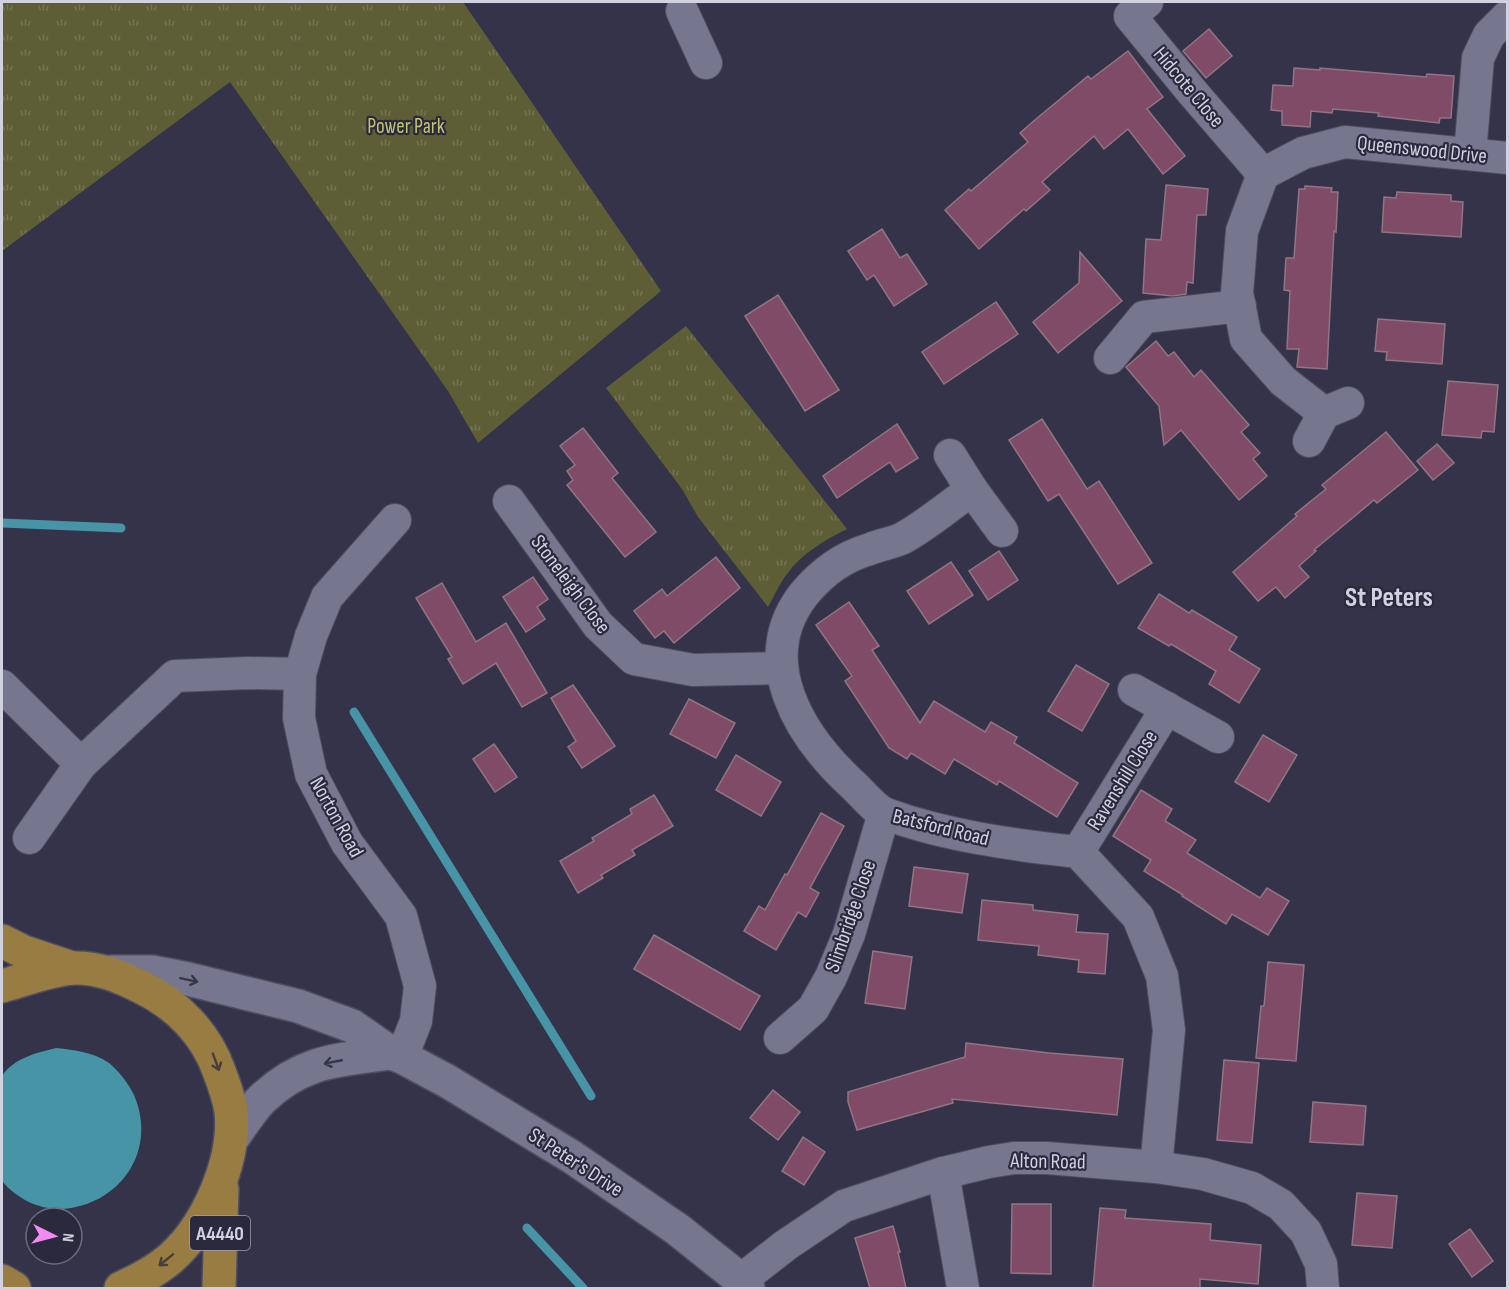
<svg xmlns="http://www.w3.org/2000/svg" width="1509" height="1290" font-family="'Sofia Sans Condensed',sans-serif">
  <defs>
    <pattern id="park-tufts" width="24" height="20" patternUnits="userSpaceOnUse" patternTransform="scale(1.5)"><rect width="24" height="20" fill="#5d5e36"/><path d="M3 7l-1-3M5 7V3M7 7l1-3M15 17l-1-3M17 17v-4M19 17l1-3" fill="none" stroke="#737453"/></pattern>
  </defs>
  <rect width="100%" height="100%" fill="#343349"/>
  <g fill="url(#park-tufts)">
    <path d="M2,2H463L661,291L478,443L448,391L230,82L2,251Z"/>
    <path d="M686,326L847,529C825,540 801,554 787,574C779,584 774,597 768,607L698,517L682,489L606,388Z"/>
  </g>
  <path fill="#4794a6" d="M56,1048C75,1050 93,1052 109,1063C119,1071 128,1083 134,1095C158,1151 120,1205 62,1209C39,1210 16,1198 2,1181V1076C14,1058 36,1053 56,1048Z"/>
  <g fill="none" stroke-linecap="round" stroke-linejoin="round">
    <g stroke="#4794a6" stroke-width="9">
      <path d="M2,523L121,528"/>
      <path d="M354,712L591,1096"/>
      <path d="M527,1228L583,1288"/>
    </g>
  </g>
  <g fill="#804b67" stroke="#907582" stroke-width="1.5">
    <path d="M1209,29L1232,56L1206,78L1183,51Z"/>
    <path d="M1128,51L1163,97L1147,109L1185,156L1163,174L1128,129L1104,149L1094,136L1042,182L1050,190L1026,211L1024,209L979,249L945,210L969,189L971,191L1028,142L1020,133L1036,119L1088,76L1091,79Z"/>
    <path d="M1294,68L1320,70V68L1426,77L1427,74L1454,76L1451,118H1440L1439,123L1378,116L1379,113L1333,109L1332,113L1311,111L1310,127L1282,125V111L1271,110L1273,85L1293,86Z"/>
    <path d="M1166,185L1208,189L1206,215H1197L1193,283L1187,282L1186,294L1173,296L1143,293L1146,239L1161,240Z"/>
    <path d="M1305,186L1332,188L1331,192H1338L1336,232L1334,231L1327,369L1297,367L1299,349H1287L1290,291L1284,290L1286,258H1294L1299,189H1305Z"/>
    <path d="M1397,192L1451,195V201L1463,202L1461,237L1382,232L1384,197L1396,198Z"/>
    <path d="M882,229L900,258L907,254L927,284L894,306L874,275L867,280L848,251Z"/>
    <path d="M1080,252L1122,301L1058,353L1033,322L1079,283Z"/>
    <path d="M778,295L839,390L805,411L745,316Z"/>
    <path d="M996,302L1018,334L944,384L922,352Z"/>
    <path d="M1378,319L1445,324L1442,364L1386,360L1387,352L1375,351Z"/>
    <path d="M1156,341L1168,356L1174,352L1194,377L1201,370L1249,425L1241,432L1260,453L1253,459L1267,476L1239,500L1181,430L1164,445L1159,406L1126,367Z"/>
    <path d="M1448,381L1498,385L1494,432L1482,431L1481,438L1442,435Z"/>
    <path d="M1042,419L1087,489L1099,481L1152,563L1118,584L1059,494L1048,501L1009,440Z"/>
    <path d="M897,424L918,458L896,472L890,462L837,498L823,476Z"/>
    <path d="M583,428L618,473L612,478L656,532L625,557L567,485L573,480L567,471L575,465L560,446Z"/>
    <path d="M1386,432L1418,470L1377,503L1374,500L1314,550L1316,551L1299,566L1309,577L1285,598L1276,587L1258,601L1233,572L1297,516L1295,514L1326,489L1322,485Z"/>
    <path d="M1437,444L1454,463L1433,480L1417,461Z"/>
    <path d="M999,551L1018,580L988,600L969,571Z"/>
    <path d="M716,557L740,588L674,643L664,631L655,638L634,611L662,589L667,596Z"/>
    <path d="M951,562L973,595L929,624L907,591Z"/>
    <path d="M533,577L548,599L537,607L545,619L526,632L503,597Z"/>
    <path d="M442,583L476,642L506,623L547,693L522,707L496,663L463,684L448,659L452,657L416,598Z"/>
    <path d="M1159,594L1189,613L1192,610L1237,637L1229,650L1260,669L1239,703L1209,684L1216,671L1171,644L1169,646L1138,628Z"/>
    <path d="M849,602L879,646L872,650L920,723L934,701L985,732L991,722L1017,737L1014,743L1078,783L1057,817L999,781L997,785L954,759L945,774L911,753L907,759L889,748L845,681L852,676L816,625Z"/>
    <path d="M1076,665L1109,684L1082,731L1048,711Z"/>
    <path d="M573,685L615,746L582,768L568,747L576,741L551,698Z"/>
    <path d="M689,699L735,723L716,758L670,734Z"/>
    <path d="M1263,735L1297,755L1269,802L1235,782Z"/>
    <path d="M494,744L517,777L495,792L473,759Z"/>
    <path d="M736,755L781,782L761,816L716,790Z"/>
    <path d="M1141,790L1172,809L1165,821L1196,840L1187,853L1260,898L1267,888L1289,901L1268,935L1232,914L1226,924L1182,896L1183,895L1144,871L1151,860L1113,836Z"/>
    <path d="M654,795L673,826L632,850L635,855L601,875L603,878L578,893L560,861L594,841L592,838L632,814L630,809Z"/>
    <path d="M821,813L844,826L810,888L819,893L806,917L798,912L776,950L744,931L759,906L765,910L785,874L787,875Z"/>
    <path d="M914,867L968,874L962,913L909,906Z"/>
    <path d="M982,900L1033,905V910L1078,915L1076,932L1108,934L1105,974L1078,972L1079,960L1038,955L1039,946L978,940Z"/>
    <path d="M654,935L760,996L740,1030L634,969Z"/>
    <path d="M873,951L912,957L905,1009L865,1003Z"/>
    <path d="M1268,962L1304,965L1296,1061L1256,1058L1261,1006H1264Z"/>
    <path d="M966,1043L1049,1053L1123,1059L1117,1115L952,1099L953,1103L857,1130L848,1102V1092L965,1057Z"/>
    <path d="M1224,1060L1259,1063L1252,1143L1217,1140Z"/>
    <path d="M773,1090L800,1112L778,1140L750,1118Z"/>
    <path d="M1313,1102L1366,1106L1363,1145L1310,1142Z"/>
    <path d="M803,1137L825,1152L804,1185L782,1171Z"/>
    <path d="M1357,1193L1397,1196L1392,1248L1352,1245Z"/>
    <path d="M1012,1204H1051V1274L1011,1273Z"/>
    <path d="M1100,1208L1126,1210L1125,1218L1211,1224L1210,1240L1261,1245L1258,1284L1200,1279V1288H1093Z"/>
    <path d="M893,1226L900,1252H898L906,1288H870L855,1238Z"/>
    <path d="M1470,1229L1493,1261L1472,1277L1449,1244Z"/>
  </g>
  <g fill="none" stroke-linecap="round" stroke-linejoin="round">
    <defs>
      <g id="minor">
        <path d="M1147,2L1130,16L1193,93L1263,174"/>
        <path d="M682,11L706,63"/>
        <path d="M1470,154L1478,58L1489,35L1508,16"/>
        <path d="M1110,358L1144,317L1240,306"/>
        <path d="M1324,413L1283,381L1246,339L1237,293L1242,231L1263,174L1303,153L1345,142L1508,158"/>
        <path d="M1309,441L1324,413L1348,403"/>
        <path d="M950,455L972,490L1002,531"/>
        <path d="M972,490C951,504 923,528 901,539C891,543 880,545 870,549C843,557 823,571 804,594C752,660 800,736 852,784C862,793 874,809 886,814C946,836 1014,845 1078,852L1138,917L1162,976L1169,1030L1156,1167"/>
        <path d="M509,501L598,625L634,659L693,670L782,668"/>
        <path d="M395,520L327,597L311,636L300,674L299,718L311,774L347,843L401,916L420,986L416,1021L402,1057"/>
        <path d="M2,686L81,764"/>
        <path d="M1134,690L1218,737"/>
        <path d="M29,838L81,764L175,676L248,673L300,674"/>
        <path d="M1078,852L1167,708"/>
        <path d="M780,1038L813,1009L831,977L849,934L884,813"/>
        <path d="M943,1173L963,1288"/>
        <path d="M741,1280L786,1245L844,1206L943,1173L989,1162L1014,1158H1047L1156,1167L1203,1174L1252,1188L1281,1205L1306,1232L1321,1264L1323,1288"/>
      </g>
      <g id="tertiary">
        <path d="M111,972H152L188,979L298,1006L352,1026L391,1053L402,1057L447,1081L572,1157L677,1229L741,1280L748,1288"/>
        <path d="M231,1140C241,1127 250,1111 262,1099C303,1060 338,1060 391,1053"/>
      </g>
      <g id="trunk">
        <path d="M2,941L24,952L72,968"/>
        <path d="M2,986C24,980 49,970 72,968C98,967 119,976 141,987C177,1004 206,1034 219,1071C224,1084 229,1098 231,1111C236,1160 208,1225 171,1258C156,1271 139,1280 121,1288"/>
        <path d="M2,1281L14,1288"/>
        <path d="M219,1288L222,1189"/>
      </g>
    </defs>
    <use href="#minor" stroke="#4f4e60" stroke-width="34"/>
    <use href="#tertiary" stroke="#4f4e60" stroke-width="36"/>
    <use href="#trunk" stroke="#4f4e60" stroke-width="36"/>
    <use href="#minor" stroke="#77768f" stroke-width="32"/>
    <use href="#tertiary" stroke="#77768f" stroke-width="33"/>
    <use href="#trunk" stroke="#987c42" stroke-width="33"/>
  </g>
  <defs><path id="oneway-shaft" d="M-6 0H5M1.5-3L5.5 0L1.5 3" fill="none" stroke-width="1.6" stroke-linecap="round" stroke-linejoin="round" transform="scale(1.5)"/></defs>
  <g stroke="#36354a">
    <use href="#oneway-shaft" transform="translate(189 980) rotate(12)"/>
    <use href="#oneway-shaft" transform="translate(333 1062) rotate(169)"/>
  </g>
  <g stroke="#463e3f">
    <use href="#oneway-shaft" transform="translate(216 1062) rotate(70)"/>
    <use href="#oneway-shaft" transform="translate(166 1260) rotate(141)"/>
  </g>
  <g text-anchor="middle" stroke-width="4.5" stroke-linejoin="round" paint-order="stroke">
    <rect fill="#2a293e" stroke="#9f9faf" stroke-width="1.5" x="190" y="1216" width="60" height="34" rx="4.5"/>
    <g font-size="20" font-weight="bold" fill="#d1d1df">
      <text x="220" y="1240">A4440</text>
    </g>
    <g font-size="21" fill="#d1d1df" stroke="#2a293e">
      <text transform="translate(1189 87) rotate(50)" y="7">Hidcote Close</text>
      <text transform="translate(1422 149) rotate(6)" y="7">Queenswood Drive</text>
      <text transform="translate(571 584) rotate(53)" y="7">Stoneleigh Close</text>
      <text transform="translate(1122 780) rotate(-58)" y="7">Ravenshill Close</text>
      <text transform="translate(337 817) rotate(61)" y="7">Norton Road</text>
      <text transform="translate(941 827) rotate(14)" y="7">Batsford Road</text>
      <text transform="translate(850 916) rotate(-71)" y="7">Slimbridge Close</text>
      <text transform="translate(1048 1161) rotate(1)" y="7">Alton Road</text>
      <text transform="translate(576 1162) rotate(33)" y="7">St Peter's Drive</text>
    </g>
    <g font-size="21" fill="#c1c56e" stroke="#2a293e">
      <text x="406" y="133">Power Park</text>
    </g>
    <g font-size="27" font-weight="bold" fill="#d1d1df" stroke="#2a293e">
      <text x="1389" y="606">St Peters</text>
    </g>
  </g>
  <rect width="1509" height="1290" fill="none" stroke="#d1d1df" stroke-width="6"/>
  <g transform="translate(54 1236) rotate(96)"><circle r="28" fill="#2a293e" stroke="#6d6c7e" stroke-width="1.5"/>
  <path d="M0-4.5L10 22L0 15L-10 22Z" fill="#f28af2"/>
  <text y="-9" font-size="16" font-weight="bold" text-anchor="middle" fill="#d1d1df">N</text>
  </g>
</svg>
